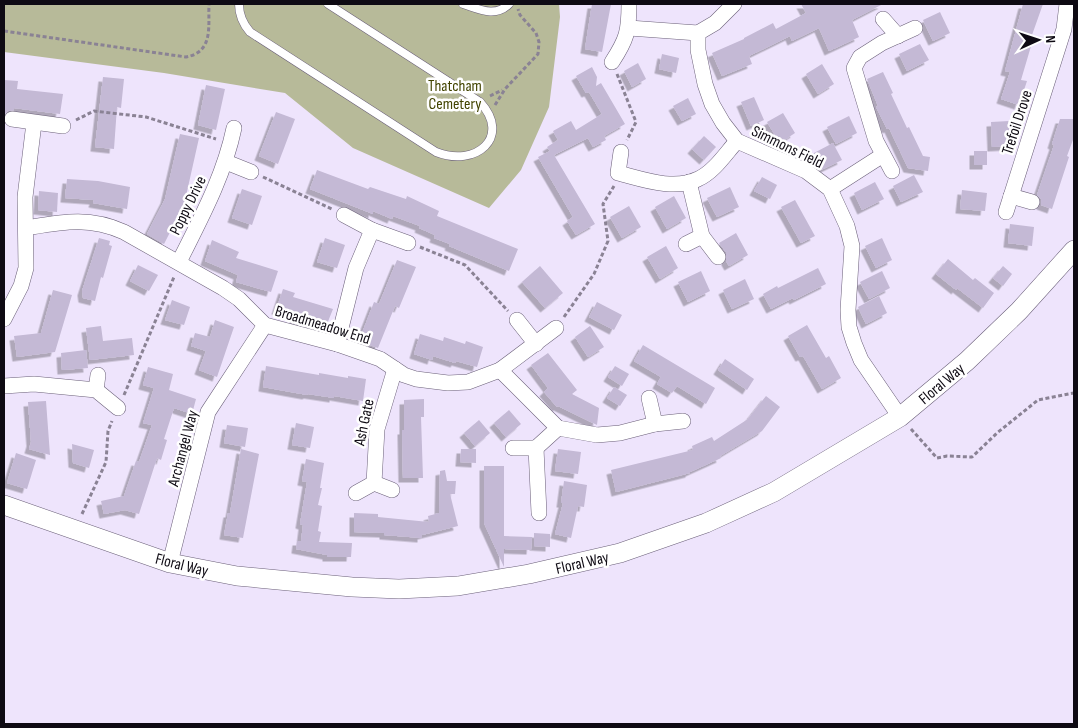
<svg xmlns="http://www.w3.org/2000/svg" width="1078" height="728" font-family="'Sofia Sans Condensed',sans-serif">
  <defs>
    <filter id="shadow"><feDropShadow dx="-4.5" dy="4.5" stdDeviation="0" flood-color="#0004"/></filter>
  </defs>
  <rect width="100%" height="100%" fill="#eee4fc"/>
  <path fill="#b7ba99" d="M4,4H559L560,17L549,107L521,170L489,208L353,148L285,93L164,73L4,52Z"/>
  <g fill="#c4b9d5" filter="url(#shadow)">
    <path d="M592,4H611L602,52L585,49Z"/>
    <path d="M801,4H883L852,20L859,37L842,45L829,51L819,28L792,41L790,36L749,56L752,64L722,76L712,53L744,39V38L773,23L776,29L806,13Z"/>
    <path d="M1023,4H1043L1032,35L1034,36L1021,80L1027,81L1019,105L1001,99L1010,72L1005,71Z"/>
    <path d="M940,12L950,33L933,41L923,20Z"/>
    <path d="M920,44L929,60L907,71L899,54Z"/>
    <path d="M662,54L679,58L676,73L659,69Z"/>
    <path d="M638,63L646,79L632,87L624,71Z"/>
    <path d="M822,64L834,84L818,94L806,74Z"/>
    <path d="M592,67L597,77L596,86L601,83L625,124L604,136L606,140L593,147L588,138L554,155L595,224L576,235L567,221L573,217L538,157L550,151L547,147L558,140L553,131L571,121L576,130L602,114L589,92L586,93L576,76Z"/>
    <path d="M883,72L893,93L891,94L907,128L909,127L923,156L930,157L928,171L908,168L889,128L887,129L876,107L878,106L867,79Z"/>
    <path d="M103,77L124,79L121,108L117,107L114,149L95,147Z"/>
    <path d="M4,80L18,81L17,89L63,94L60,114L14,108V110L8,111L4,115Z"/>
    <path d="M206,85L225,89L216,130L198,125Z"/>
    <path d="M754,97L764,120L751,126L741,102Z"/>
    <path d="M688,98L696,114L682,121L673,106Z"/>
    <path d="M276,112L295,119L278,164L259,156Z"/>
    <path d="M783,113L795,133L780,143L767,122Z"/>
    <path d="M849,116L857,133L836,144L827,127Z"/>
    <path d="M1060,119H1074V137L1067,156L1069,157L1052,209L1041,205V199L1037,195L1054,145L1052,144Z"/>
    <path d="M1009,121L1010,146L992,147L991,122Z"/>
    <path d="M180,134L199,138L184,205L164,244L147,234L165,199Z"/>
    <path d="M704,136L716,147L704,160L692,149Z"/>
    <path d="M833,143L842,160L821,170L812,154Z"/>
    <rect x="974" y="151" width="13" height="14"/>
    <path d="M317,170L368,189L370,187L406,199L407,196L439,211L437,216L518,249L509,271L449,246L450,244L434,238L435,235L419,228L420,226L393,216L392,219L373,211V214L310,189Z"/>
    <path d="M914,175L923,192L901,202L893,186Z"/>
    <path d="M762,177L777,185L770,199L754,191Z"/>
    <path d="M67,179L98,181L130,187L127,209L93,203L94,200L65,198Z"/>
    <path d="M875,182L884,199L862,210L854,193Z"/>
    <path d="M730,187L739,207L717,217L707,198Z"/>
    <path d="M242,189L262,196L252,225L232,218Z"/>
    <path d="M962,190L987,193L985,211L960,209Z"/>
    <path d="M39,191L58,193L57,212L38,210Z"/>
    <path d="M674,196L686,218L667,229L655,207Z"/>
    <path d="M795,200L815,236L801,243L781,207Z"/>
    <path d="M629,206L641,227L622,238L610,217Z"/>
    <path d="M1010,224L1034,227L1032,246L1008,243Z"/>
    <path d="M736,233L748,255L729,266L726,261V252L719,243Z"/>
    <path d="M99,238L110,241L109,245L112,246L103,278L101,277L95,301L83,298L82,291Z"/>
    <path d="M325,238L345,245L337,268L317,262Z"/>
    <path d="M882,238L892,260L876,268L865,246Z"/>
    <path d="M212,240L239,252L236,258L278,271L271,292L236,282L238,275L205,261Z"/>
    <path d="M666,246L678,268L660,279L647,257Z"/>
    <path d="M948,259L973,280L975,278L994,293L983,308L957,288L956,290L936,274Z"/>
    <path d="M397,260L416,267L399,308L395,306L378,348L359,341L374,302L379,304Z"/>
    <path d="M138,265L158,275L149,291L130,281Z"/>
    <path d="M540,266L563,293L545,308L522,282Z"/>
    <path d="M1003,266L1012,274L1003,286L993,278Z"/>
    <path d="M818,268L826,284L794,300L793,298L771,309L763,294L777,286L778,288Z"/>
    <path d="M701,271L710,291L688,302L678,282Z"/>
    <path d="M882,271L890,288L869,299L860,282Z"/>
    <path d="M745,279L754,299L732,309L723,290Z"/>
    <path d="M283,289L295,293L293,297L333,309L325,329L293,320L295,317L276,310Z"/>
    <path d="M53,290L72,295L55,352L17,357L14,336L41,333Z"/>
    <path d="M879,296L887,313L866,324L858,307Z"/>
    <path d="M172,300L190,307L184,325L165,320Z"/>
    <path d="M597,302L622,315L614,330L589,317Z"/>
    <path d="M215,320L234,327L217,377L199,370L206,351L191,346L195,333L210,337Z"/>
    <path d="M807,325L826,358L829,356L841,378L822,389L803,356L800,357L788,336Z"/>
    <path d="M101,326L103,341L132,338L134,355L90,360L86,328Z"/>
    <path d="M590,326L604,347L588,357L575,337Z"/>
    <path d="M420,334L443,341L444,337L465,344L466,341L483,347L477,367L456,361L455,363L433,356L432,360L414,354Z"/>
    <path d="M643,345L715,388L706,404L677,386L672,393L657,384L661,377L634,361Z"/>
    <path d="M86,350L88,368L62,370L61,353Z"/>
    <path d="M548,353L577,390L572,394L599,408L597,425L558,406L557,407L544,392L548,388L531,365Z"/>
    <path d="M725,359L754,379L747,390L718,370Z"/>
    <path d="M266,366L319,375V373L348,378V376L366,379L363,401L334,396V398L308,394L307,395L263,387Z"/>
    <path d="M615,366L629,374L622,386L608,377Z"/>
    <path d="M148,367L173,374L169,390L196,399L192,414L174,408L164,439L167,440L161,460L157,458L139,514L125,510L104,514L101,501L124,496L136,461L139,462L152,425L143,423L154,388L143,385Z"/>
    <path d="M614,387L627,395L620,406L607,398Z"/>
    <path d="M766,396L780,407L762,431L720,456L721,458L690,472V473L616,492L611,470L693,450L692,446L712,437L714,441L748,419Z"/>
    <path d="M424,399V417H421L423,478H403L402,430H404V400Z"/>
    <path d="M46,401L50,455L29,449L31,442L28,402Z"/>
    <path d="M509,410L521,424L506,437L494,423Z"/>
    <path d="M479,420L490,433L475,446L464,433Z"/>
    <path d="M296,423L314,427L310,448L292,445Z"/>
    <path d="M227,425L248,428L245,447L224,443Z"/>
    <path d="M72,444L94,450L89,468L73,463Z"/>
    <path d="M241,449L259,454L243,538L224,535L228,513H230Z"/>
    <path d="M461,449H476V463L460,462Z"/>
    <path d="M558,449L581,452L578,474L555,471Z"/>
    <path d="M16,453L36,460L27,489L7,483Z"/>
    <path d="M306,459L324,463L320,488H322L318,505L322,506L318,531L321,532L319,542L352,543L351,557H327V555L296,549L297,541H301L303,525L300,524L307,482L302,481Z"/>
    <path d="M484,466H504V536L532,537L531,550L504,549V567L484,523Z"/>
    <path d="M445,470L447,481H456L455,494H450L458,526L422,535V538L384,535V533L354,532V513L378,514V517L429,522L428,516L439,513L440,471Z"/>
    <path d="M564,481L587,485L584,507L578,506L571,538L555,534L563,503H561Z"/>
    <path d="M534,533L550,534V547L534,546Z"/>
  </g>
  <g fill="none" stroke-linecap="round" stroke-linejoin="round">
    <defs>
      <g id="service">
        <path d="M239,4C239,15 243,24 250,32L436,152C476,168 512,137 480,102L328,4"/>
        <path d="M463,4C479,9 495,18 509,4"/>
      </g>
      <g id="minor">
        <path d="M734,4L715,23L698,33V50L705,84L712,104L723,123L737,141L806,171L830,189L847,226L852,246L848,310L849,327L854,343L861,360L900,417"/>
        <path d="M883,19L898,36"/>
        <path d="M629,28L698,33"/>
        <path d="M612,62C627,39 629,31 629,4"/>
        <path d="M12,119L63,126"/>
        <path d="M621,152L618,173C642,179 674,191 698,179C714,172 726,153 737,141"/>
        <path d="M226,162L251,172"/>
        <path d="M892,171L876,141L854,68L860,57L882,43L915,28"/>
        <path d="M689,182L702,236L718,257"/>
        <path d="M830,189L883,155"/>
        <path d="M1011,196L1032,202"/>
        <path d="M1006,212L1064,29L1067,4"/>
        <path d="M344,215L372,230L408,243"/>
        <path d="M26,228C62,222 89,216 124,232L223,288L239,299L265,325L337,344L380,359L404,375L416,379L448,383L468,382L500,370L556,328"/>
        <path d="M686,244L702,236"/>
        <path d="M179,262C201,218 224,176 234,128"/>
        <path d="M4,319L21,286L26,268L25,197L34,123"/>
        <path d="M517,320L536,344"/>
        <path d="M337,344L356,268L372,230"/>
        <path d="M500,370L558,428L597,435L620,433L655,424L683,421"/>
        <path d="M4,386L34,384L96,390L118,408"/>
        <path d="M96,390L98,375"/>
        <path d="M649,398L655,424"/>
        <path d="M513,448H536L539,513"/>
        <path d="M536,448L558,428"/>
        <path d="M374,483L377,429L395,369"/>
        <path d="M356,493L374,483L392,490"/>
        <path d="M170,563L208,412L265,325"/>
      </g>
      <path id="tertiary" d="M4,505L170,563L237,576L352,587L399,589L458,586L529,574L620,553L706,523L774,492L900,417L967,361L1019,311L1074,250"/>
    </defs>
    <use href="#service" stroke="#6b6079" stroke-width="9"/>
    <use href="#minor" stroke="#6b6079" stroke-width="16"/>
    <use href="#tertiary" stroke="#6b6079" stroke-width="20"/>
    <g stroke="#8a8294" stroke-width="3" stroke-dasharray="4 2.5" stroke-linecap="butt">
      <path d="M4,31L186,57C214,52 208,26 209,4"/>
      <path d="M617,74L636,122L627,140"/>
      <path d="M490,96L502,90"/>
      <path d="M495,105L505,89L538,54L539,42L536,33L520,15L518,9"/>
      <path d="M76,120L94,111L146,117L216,139"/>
      <path d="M263,177L332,209"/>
      <path d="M420,247L465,265L508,311"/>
      <path d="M564,317L594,274L608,241L603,204L614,186"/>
      <path d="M124,395L174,277"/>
      <path d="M911,429L937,458L947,456L972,457L997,433L1038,400L1074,393"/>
      <path d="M82,514L106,462L108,431L112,421"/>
    </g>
    <use href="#service" stroke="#fff" stroke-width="8"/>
    <use href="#minor" stroke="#fff" stroke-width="15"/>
    <use href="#tertiary" stroke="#fff" stroke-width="19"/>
  </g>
  <g text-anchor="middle" stroke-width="5" stroke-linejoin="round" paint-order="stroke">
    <g font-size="16" fill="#424400" stroke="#fff">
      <text x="455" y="91">Thatcham<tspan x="455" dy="18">Cemetery</tspan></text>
    </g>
    <g font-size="16" fill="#0e0a13" stroke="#fff">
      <text transform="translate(1016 122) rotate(-72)" y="6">Trefoil Drove</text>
      <text transform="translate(788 146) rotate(26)" y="6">Simmons Field</text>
      <text transform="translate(187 205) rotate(-64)" y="6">Poppy Drive</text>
      <text transform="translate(323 324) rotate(17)" y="6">Broadmeadow End</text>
      <text transform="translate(941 383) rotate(-40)" y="6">Floral Way</text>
      <text transform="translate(363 422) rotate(-78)" y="6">Ash Gate</text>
      <text transform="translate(182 448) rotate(-75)" y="6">Archangel Way</text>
      <text transform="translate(582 562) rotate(-13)" y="6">Floral Way</text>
      <text transform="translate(182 564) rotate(14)" y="6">Floral Way</text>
    </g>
  </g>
  <rect width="1078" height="728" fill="none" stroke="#0e0a13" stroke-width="10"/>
  <g transform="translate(1038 40) rotate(87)" stroke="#ffffff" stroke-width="4" paint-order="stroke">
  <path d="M0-4L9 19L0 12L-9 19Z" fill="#0e0a13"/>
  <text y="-8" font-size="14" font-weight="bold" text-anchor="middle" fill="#0e0a13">N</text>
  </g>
</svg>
